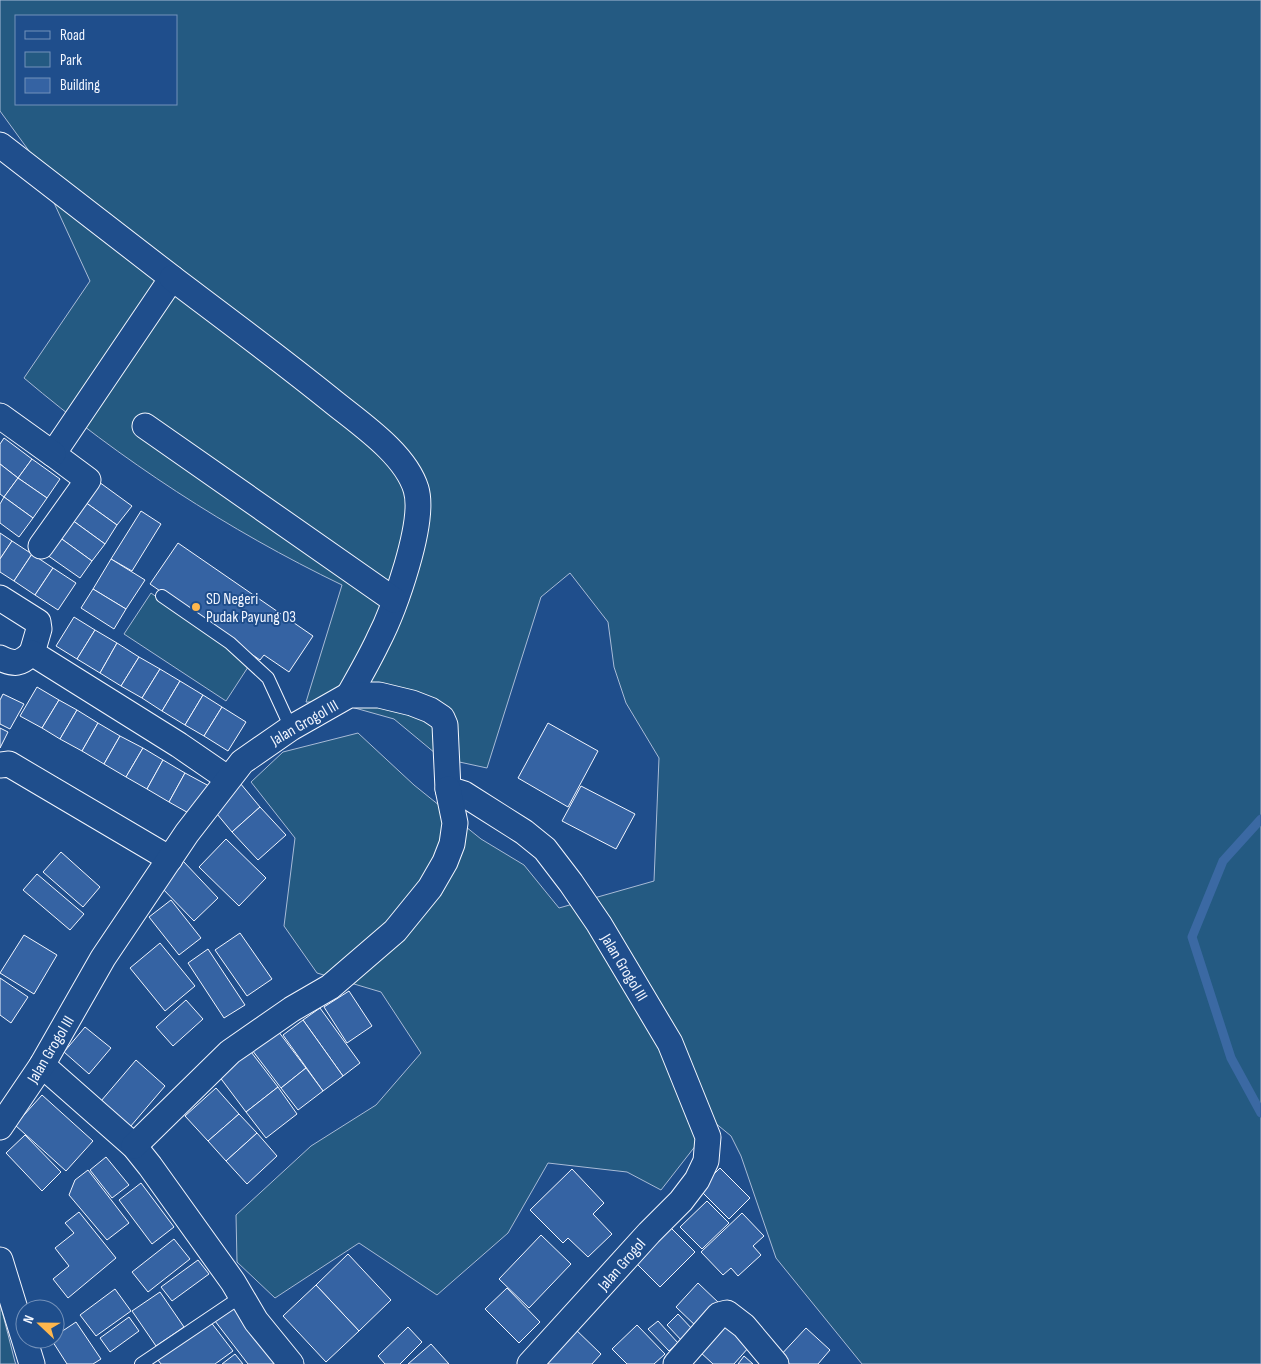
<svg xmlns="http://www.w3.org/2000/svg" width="1261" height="1364" font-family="'Sofia Sans Condensed',sans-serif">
  <rect width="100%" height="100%" fill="#1f4e8c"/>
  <g fill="#245a82" stroke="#a8bbd7" fill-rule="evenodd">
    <path d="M0,0H1261V1364H862L776,1258L741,1156L731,1136L714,1122L661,1190L627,1172L548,1163L508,1233L437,1295L359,1243L275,1298L237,1262L236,1215L311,1146L376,1105L421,1053L381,992L317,973L284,926L295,838L251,782L283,752L358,733L414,785L481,839L524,865L559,908L654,881L659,758L626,703L614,667L608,622L570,573L541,597L487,768L441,758L394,719L337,703L306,702L342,585C228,530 121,460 24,378L90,281L32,155L0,111ZM16,16H176V104H16Z"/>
    <path d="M151,593L250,664L226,701L124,634Z"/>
    <path d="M0,1303L15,1362L16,1364H0Z"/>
  </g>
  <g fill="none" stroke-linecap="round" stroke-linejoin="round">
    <path stroke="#3b69a3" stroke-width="9" d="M1261,819L1223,861L1192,937L1231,1058L1261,1113"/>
  </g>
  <g fill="#3563a3" stroke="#f2f6ff">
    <path d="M4,438L32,459L18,478L0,464V444Z"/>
    <path d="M32,459L60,479L47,498L18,478Z"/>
    <path d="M0,464L18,478L4,497L0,494Z"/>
    <path d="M18,478L47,498L33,518L4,497Z"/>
    <path d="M99,482L132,506L117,525L85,502Z"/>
    <path d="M4,497L33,518L19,537L0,523V504Z"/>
    <path d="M85,502L117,525L105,544L72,520Z"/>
    <path d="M141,511L161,524L132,571L111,559Z"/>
    <path d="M72,520L105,544L92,561L59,537Z"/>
    <path d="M0,533L12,541L0,559Z"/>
    <path d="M59,537L92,561L80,578L47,555Z"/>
    <path d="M12,541L32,554L14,581L0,572V559Z"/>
    <path d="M178,543L313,636L289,672L264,655L260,660L150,584Z"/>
    <path d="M32,554L53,568L35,595L14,581Z"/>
    <path d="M111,559L145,580L126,609L93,589Z"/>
    <path d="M53,568L76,583L58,610L35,595Z"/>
    <path d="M93,589L126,609L114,629L81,608Z"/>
    <path d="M74,617L95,630L77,659L56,646Z"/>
    <path d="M95,630L117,643L100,673L77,659Z"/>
    <path d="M117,643L139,657L121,686L100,673Z"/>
    <path d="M139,657L160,669L142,698L121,686Z"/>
    <path d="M160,669L180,681L162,711L142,698Z"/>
    <path d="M180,681L203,695L185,725L162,711Z"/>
    <path d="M37,687L59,700L42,728L20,716Z"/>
    <path d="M3,694L24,704L10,729L0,724V700Z"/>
    <path d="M203,695L222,707L204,736L185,725Z"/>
    <path d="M59,700L77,710L60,739L42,728Z"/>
    <path d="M222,707L246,722L228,751L204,736Z"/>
    <path d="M77,710L98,723L82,751L60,739Z"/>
    <path d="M98,723L120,736L104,764L82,751Z"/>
    <path d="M548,723L598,751L568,807L518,778Z"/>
    <path d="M0,728L8,732L0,748Z"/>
    <path d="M120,736L143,748L126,777L104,764Z"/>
    <path d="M143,748L163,760L147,789L126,777Z"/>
    <path d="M163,760L185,773L169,802L147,789Z"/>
    <path d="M185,773L209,786L192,815L169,802Z"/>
    <path d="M240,783L260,807L232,832L212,808Z"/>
    <path d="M581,786L635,814L616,849L562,821Z"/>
    <path d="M260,807L286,835L258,860L232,832Z"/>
    <path d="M226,839L266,878L239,906L199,867Z"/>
    <path d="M61,852L100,887L83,907L43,872Z"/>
    <path d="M183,861L218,898L194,921L159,885Z"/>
    <path d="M37,874L84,914L70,930L23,890Z"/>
    <path d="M171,900L201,938L179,955L149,917Z"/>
    <path d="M240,933L272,979L247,996L215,950Z"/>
    <path d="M24,935L57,955L34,994L0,973Z"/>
    <path d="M160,943L195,986L165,1011L130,968Z"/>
    <path d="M208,949L245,1005L224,1018L188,963Z"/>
    <path d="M0,978L28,997L11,1023L0,1015Z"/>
    <path d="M349,991L372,1026L347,1043L324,1007Z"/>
    <path d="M186,1000L203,1019L173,1046L156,1027Z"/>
    <path d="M320,1008L360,1063L343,1076L303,1020Z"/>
    <path d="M303,1020L343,1076L323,1091L283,1035Z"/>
    <path d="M85,1027L111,1048L89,1074L64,1052Z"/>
    <path d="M275,1027L306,1068L281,1088L249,1046Z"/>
    <path d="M248,1048L278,1087L246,1112L216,1072Z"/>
    <path d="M136,1060L165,1086L130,1127L101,1101Z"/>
    <path d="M306,1068L323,1091L298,1110L281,1088Z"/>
    <path d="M278,1087L297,1114L266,1138L246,1112Z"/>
    <path d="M216,1088L239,1114L208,1141L185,1116Z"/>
    <path d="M42,1095L93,1141L66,1171L15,1125Z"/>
    <path d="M239,1114L257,1133L226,1161L208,1141Z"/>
    <path d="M257,1133L277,1156L247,1184L226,1161Z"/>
    <path d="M25,1135L61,1172L42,1191L6,1153Z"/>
    <path d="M106,1157L129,1185L112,1198L90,1170Z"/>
    <path d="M720,1168L750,1198L729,1219L699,1189Z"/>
    <path d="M572,1169L604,1203L593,1214L612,1234L588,1257L568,1238L563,1243L530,1210Z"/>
    <path d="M88,1170L129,1223L107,1240L69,1195L75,1180Z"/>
    <path d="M141,1183L174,1227L152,1244L119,1200Z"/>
    <path d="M707,1201L729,1223L702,1249L680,1227Z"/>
    <path d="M79,1212L116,1258L68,1298L53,1279L69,1266L55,1248L74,1233L65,1223Z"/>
    <path d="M742,1213L764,1236L753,1246L761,1255L738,1276L731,1268L723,1275L701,1252Z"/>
    <path d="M669,1226L695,1252L660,1287L634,1261Z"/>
    <path d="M541,1235L571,1264L529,1308L499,1279Z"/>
    <path d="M174,1239L190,1259L148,1292L132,1272Z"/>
    <path d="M348,1254L391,1300L359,1331L316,1285Z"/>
    <path d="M198,1260L209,1274L172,1301L161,1287Z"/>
    <path d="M698,1283L720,1304L698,1328L676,1307Z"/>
    <path d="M316,1285L359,1331L326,1362L283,1316Z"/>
    <path d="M507,1288L540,1322L519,1343L485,1309Z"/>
    <path d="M115,1289L131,1311L96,1336L80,1315Z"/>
    <path d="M160,1292L184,1327L156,1346L132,1311Z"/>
    <path d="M237,1304L282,1364H248L215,1321Z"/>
    <path d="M678,1314L694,1331L683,1342L667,1325Z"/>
    <path d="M129,1317L139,1331L110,1352L100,1338Z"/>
    <path d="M210,1321L233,1351L215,1364H161L158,1360Z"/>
    <path d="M658,1321L678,1343L669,1351L648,1329Z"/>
    <path d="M76,1322L101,1359L93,1364H67L51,1339H55V1336Z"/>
    <path d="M724,1323L749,1347L734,1364H713L699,1351Z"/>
    <path d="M637,1325L665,1354L654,1364H627L612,1349Z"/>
    <path d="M572,1326L601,1354L592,1364H539Z"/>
    <path d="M408,1327L422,1342L400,1364H385L378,1356Z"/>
    <path d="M806,1328L830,1350L818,1364H785L778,1358Z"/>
    <path d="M431,1344L449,1364H408Z"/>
    <path d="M235,1354L243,1364H222Z"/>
    <path d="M744,1356L753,1364H738Z"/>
  </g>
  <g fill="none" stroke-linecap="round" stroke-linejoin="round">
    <defs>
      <g id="lane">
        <path d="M162,596L230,643L268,678L291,728"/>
        <path d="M141,1364L242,1296"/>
      </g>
      <g id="street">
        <path d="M0,145L172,278L53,454L88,480L41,546"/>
        <path d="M172,278C225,318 279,358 331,400C359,423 405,453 416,489C426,522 394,610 378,641C369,660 359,677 349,695"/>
        <path d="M0,416L53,454"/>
        <path d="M145,426L394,600"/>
        <path d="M0,598L38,622L39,629L32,653"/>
        <path d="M0,658C15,665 20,664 32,653L179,745L227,778"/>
        <path d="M0,765L9,764L170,859"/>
        <path d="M42,1065L134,1146L150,1166L233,1282L256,1321L291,1364"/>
        <path d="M0,1127L42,1065L103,958L187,833L242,762L291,728L349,695H379L412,703L430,710L442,718L445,725L448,789L464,794L524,832L545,849L571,883L599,924L670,1043L708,1137L706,1161L697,1180L681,1201L649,1233L530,1364"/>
        <path d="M134,1146L230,1052L292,1009L330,987L395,931L430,888L445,862L452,844L455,823L448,789"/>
        <path d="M0,1260L32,1364"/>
        <path d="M676,1364L719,1315L727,1313L744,1326L776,1364"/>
      </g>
    </defs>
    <use href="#lane" stroke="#f2f6ff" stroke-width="14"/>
    <use href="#street" stroke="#f2f6ff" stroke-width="27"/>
    <use href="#lane" stroke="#1f4e8c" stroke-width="12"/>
    <use href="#street" stroke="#1f4e8c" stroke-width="25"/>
  </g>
  <circle fill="#ffb74d" stroke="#1f4e8c" stroke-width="2" cx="196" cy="607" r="5"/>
  <g text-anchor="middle" stroke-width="4" stroke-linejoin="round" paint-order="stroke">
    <g font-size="16" fill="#f2f6ff" stroke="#1f4e8c" text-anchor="start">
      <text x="206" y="604">SD Negeri<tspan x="206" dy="18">Pudak Payung 03</tspan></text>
    </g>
    <g font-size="16" fill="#f2f6ff" stroke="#1f4e8c">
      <text transform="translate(304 722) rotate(-30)" y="6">Jalan Grogol III</text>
      <text transform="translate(625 967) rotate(59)" y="6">Jalan Grogol III</text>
      <text transform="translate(50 1049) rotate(-59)" y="6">Jalan Grogol III</text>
      <text transform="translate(621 1264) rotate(-49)" y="6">Jalan Grogol</text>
    </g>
  </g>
  <rect x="15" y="15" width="162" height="90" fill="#1f4e8c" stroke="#7391ba"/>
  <rect x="25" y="31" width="25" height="8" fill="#1f4e8c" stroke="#7391ba"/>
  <text x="60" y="40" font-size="15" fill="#f2f6ff">Road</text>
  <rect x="25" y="52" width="25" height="15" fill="#245a82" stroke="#7391ba"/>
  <text x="60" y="65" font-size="15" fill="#f2f6ff">Park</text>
  <rect x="25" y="78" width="25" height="15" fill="#3563a3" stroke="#7391ba"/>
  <text x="60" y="90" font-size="15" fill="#f2f6ff">Building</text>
  <g transform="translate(40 1324) rotate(292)"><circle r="24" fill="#1f4e8c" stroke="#7391ba"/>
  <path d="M0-4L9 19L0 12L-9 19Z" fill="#ffb74d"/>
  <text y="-8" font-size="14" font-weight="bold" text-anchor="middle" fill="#f2f6ff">N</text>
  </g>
</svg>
